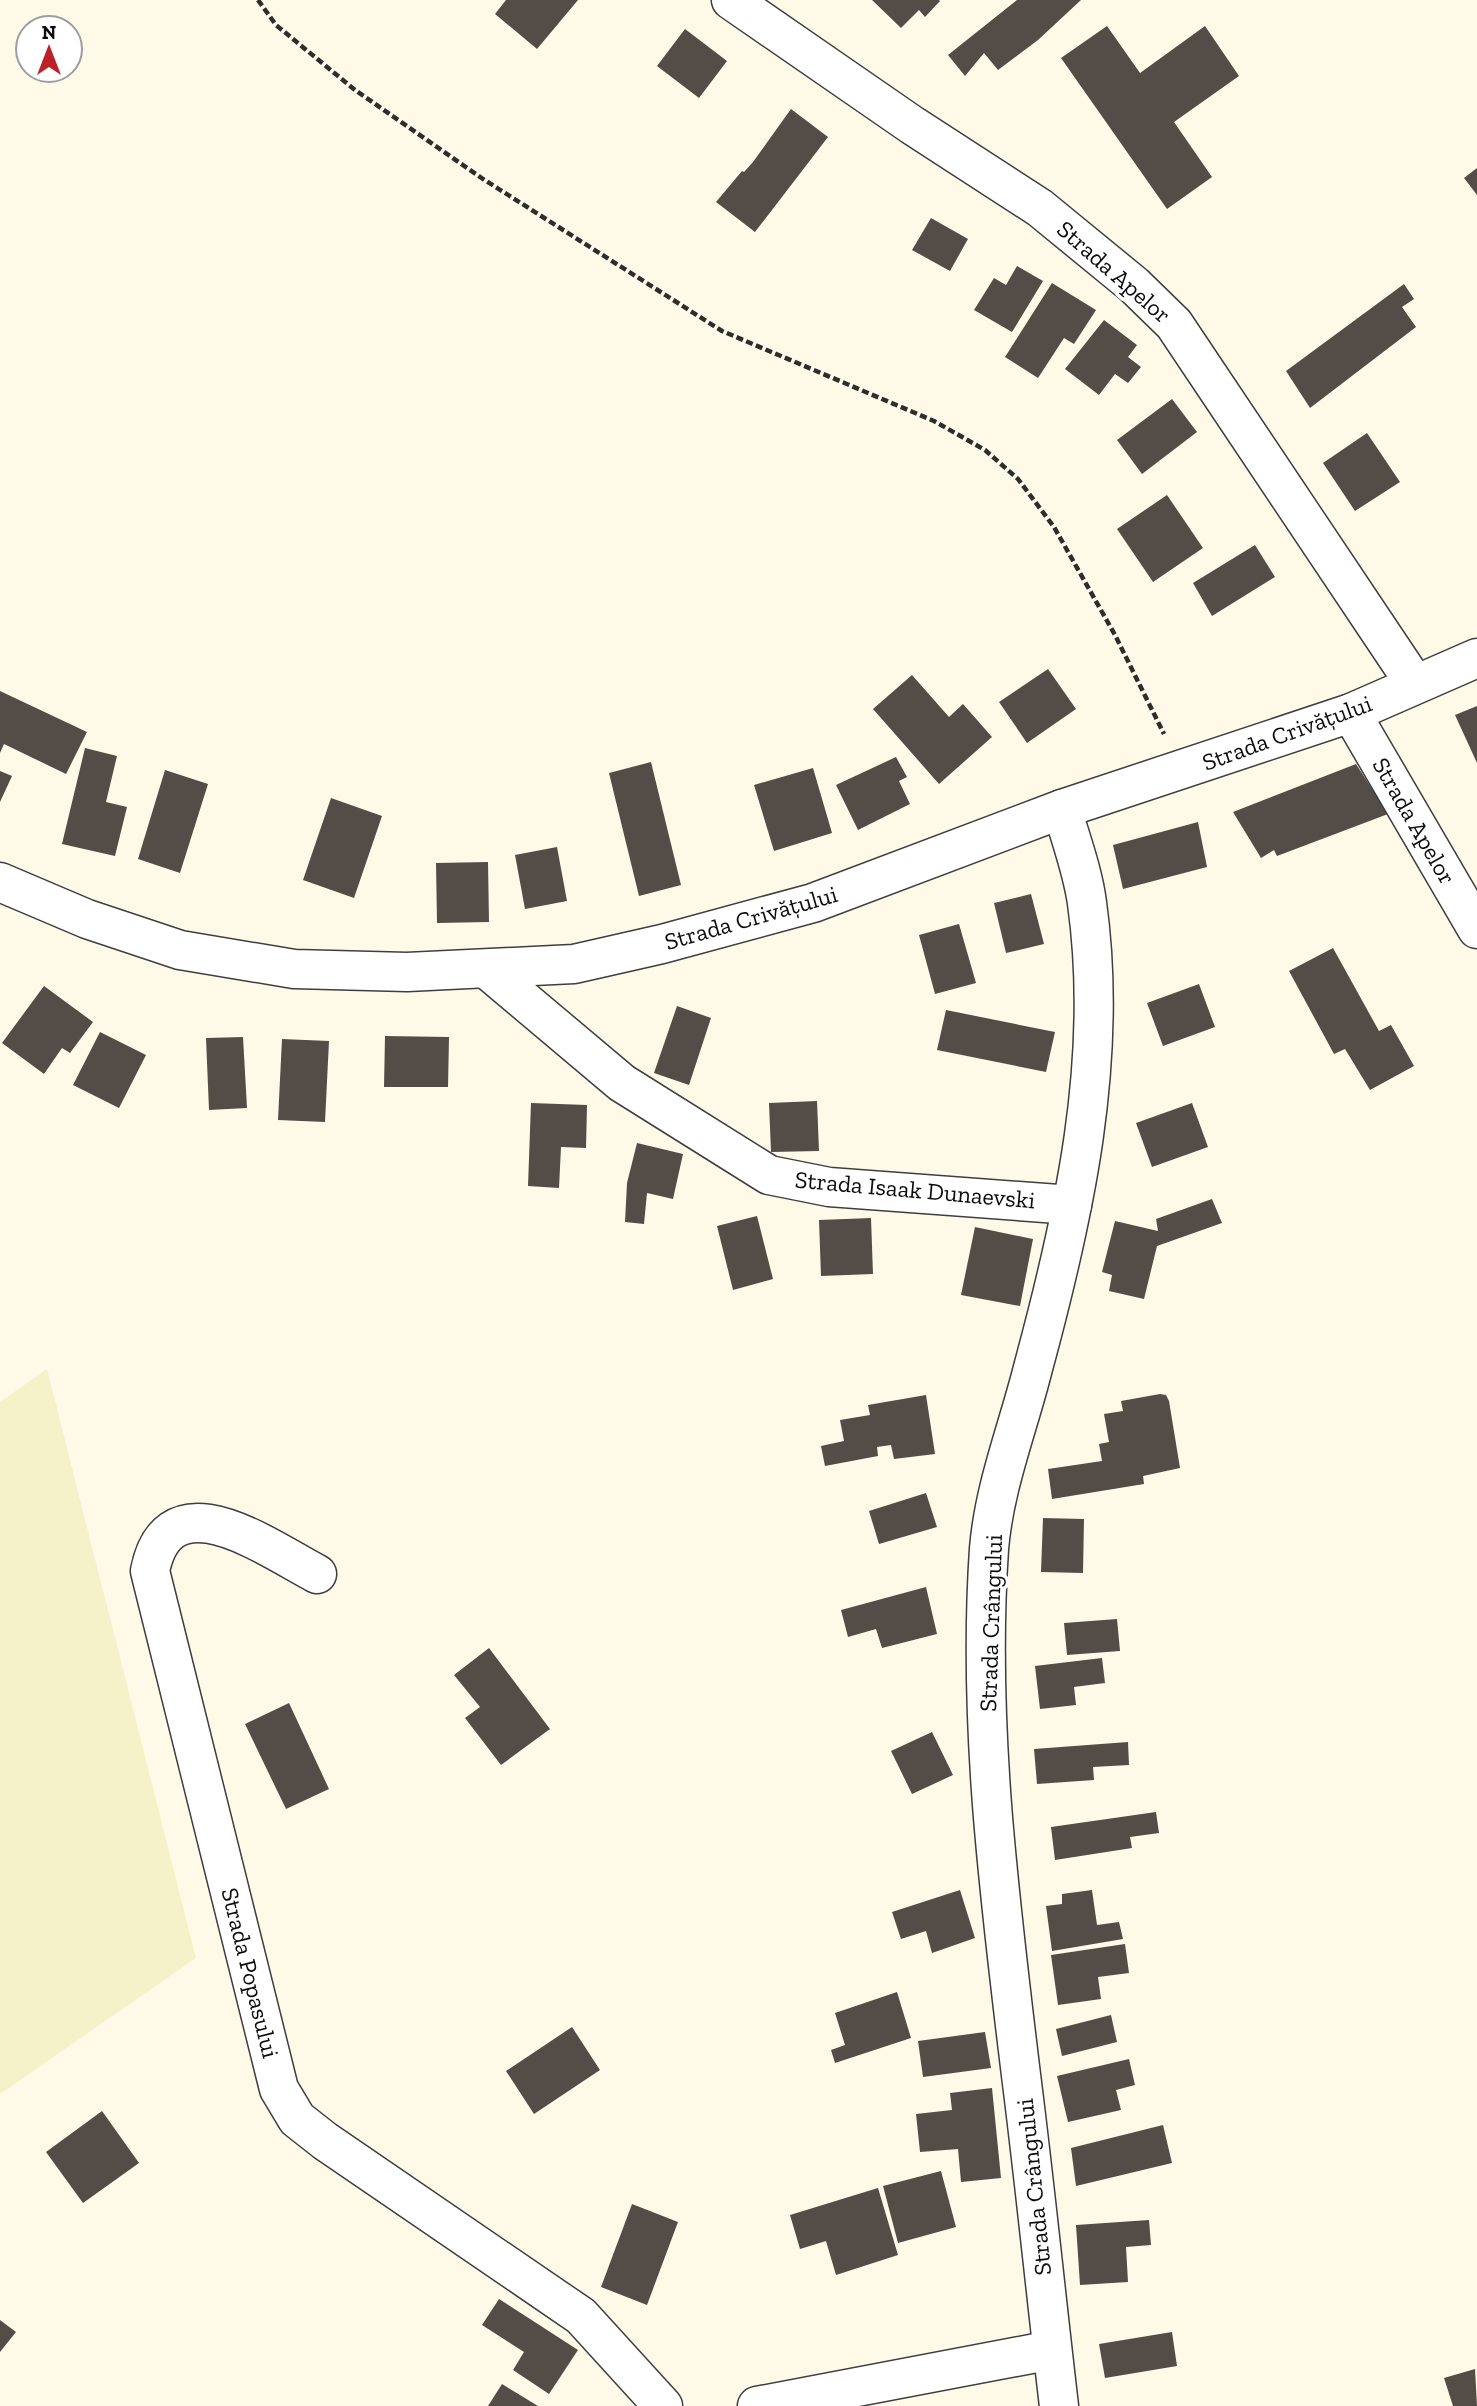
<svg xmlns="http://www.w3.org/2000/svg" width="1477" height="2406" font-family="'Zilla Slab',serif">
  <rect width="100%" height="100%" fill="#fffae8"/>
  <path fill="#f5f1c8" d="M47,1369L196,1958L0,2094V1402Z"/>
  <g fill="#534c47">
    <path d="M506,0H578L537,49L495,14Z"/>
    <path d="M872,0H939L940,1L925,17L919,10L901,28Z"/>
    <path d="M1017,0H1081L1038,40L998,70L984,53L965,76L948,55Z"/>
    <path d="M1107,26L1140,73L1205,26L1239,76L1174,122L1212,177L1167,209L1061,58Z"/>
    <path d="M685,29L727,61L699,98L657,66Z"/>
    <path d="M791,109L828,137L755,232L716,202L742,171L744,172L753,162Z"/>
    <path d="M1477,168V195L1464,178Z"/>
    <path d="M931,218L968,239L950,271L912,250Z"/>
    <path d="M1017,266L1043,281L1012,332L974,310L994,278L1006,285Z"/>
    <path d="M1052,283L1096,310L1074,344L1064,338L1038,378L1005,357Z"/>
    <path d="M1404,284L1414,299L1402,307L1416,327L1310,408L1286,371Z"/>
    <path d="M1104,320L1137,345L1128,357L1141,367L1128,383L1115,374L1099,395L1065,369Z"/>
    <path d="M1172,399L1197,432L1142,474L1117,440Z"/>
    <path d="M1367,433L1400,482L1355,511L1323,463Z"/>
    <path d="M1167,495L1203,548L1153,582L1117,529Z"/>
    <path d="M1255,545L1275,577L1212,616L1193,583Z"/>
    <path d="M1048,669L1076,709L1027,743L999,702Z"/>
    <path d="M912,675L949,717L963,704L992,737L939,784L873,709Z"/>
    <path d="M0,691L87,732L66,774L4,744L0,753Z"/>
    <path d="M1477,706V763L1455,715Z"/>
    <path d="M85,748L117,756L106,802L127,807L115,856L62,844Z"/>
    <path d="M896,757L907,777L899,781L910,804L858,830L836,785Z"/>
    <path d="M651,762L681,885L639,896L609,773Z"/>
    <path d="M1356,764L1388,814L1277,856L1274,850L1261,858L1233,812Z"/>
    <path d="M813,768L832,833L774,851L754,785Z"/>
    <path d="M165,770L208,784L180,873L138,859Z"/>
    <path d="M0,771L12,776L0,802Z"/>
    <path d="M331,798L382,816L354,898L303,880Z"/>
    <path d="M1198,822L1207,867L1123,889L1113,845Z"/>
    <path d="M557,847L567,901L525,909L515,855Z"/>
    <path d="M488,862L489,922L437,923L436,863Z"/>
    <path d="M1031,894L1044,944L1006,953L994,903Z"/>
    <path d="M959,924L976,983L935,994L919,935Z"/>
    <path d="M1333,948L1379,1031L1391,1025L1414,1066L1370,1090L1345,1049L1334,1054L1289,971Z"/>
    <path d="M1199,984L1215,1027L1163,1046L1147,1003Z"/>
    <path d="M44,986L93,1022L70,1053L62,1048L44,1074L2,1043Z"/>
    <path d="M677,1006L711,1018L689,1085L654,1073Z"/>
    <path d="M946,1010L1055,1032L1046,1072L937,1050Z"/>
    <path d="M100,1032L146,1055L119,1108L73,1085Z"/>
    <path d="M385,1036L449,1037L448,1087H384Z"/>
    <path d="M243,1037L247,1108L209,1110L206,1038Z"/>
    <path d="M282,1039L329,1041L325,1122L278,1120Z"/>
    <path d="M817,1101L819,1151L771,1152L769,1103Z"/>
    <path d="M531,1103L587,1105L586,1148L561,1147L559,1188L528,1186Z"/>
    <path d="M1192,1103L1208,1147L1152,1167L1136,1123Z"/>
    <path d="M637,1143L683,1154L673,1199L647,1193L644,1224L625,1222L627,1183Z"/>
    <path d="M1212,1199L1222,1223L1157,1246L1144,1299L1109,1291L1112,1275L1102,1272L1115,1221L1158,1231L1156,1219Z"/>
    <path d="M757,1216L773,1279L733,1290L717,1226Z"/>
    <path d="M871,1218L873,1274L821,1276L819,1220Z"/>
    <path d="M975,1227L1033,1239L1020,1306L961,1295Z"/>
    <path d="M1160,1394L1166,1395L1169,1401L1180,1468L1143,1476L1144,1484L1052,1499L1048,1469L1102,1461L1099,1444L1109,1442L1104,1414L1123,1411L1121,1401Z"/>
    <path d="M926,1395L935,1454L894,1459L891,1445L877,1447L878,1456L825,1466L821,1446L844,1441L840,1420L870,1415L868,1405Z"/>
    <path d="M926,1493L937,1527L879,1544L869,1511Z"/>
    <path d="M1043,1518L1084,1519L1083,1573L1041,1572Z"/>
    <path d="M926,1587L937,1634L882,1648L876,1629L848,1637L841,1610Z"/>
    <path d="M1117,1619L1120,1651L1067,1655L1064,1623Z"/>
    <path d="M489,1648L550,1729L501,1765L465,1718L480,1707L454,1675Z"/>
    <path d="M1102,1658L1105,1683L1074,1687L1076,1705L1040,1709L1035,1666Z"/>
    <path d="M289,1703L329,1789L286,1809L245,1724Z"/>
    <path d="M932,1732L953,1775L912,1794L891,1751Z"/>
    <path d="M1128,1742L1129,1765L1093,1767L1094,1780L1037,1784L1034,1749Z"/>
    <path d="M1156,1812L1159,1833L1130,1837L1132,1848L1055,1860L1051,1827Z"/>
    <path d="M960,1890L975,1938L932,1953L926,1931L901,1939L892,1912Z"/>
    <path d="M1092,1890L1097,1925L1119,1922L1123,1939L1052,1951L1046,1906L1062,1904V1894Z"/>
    <path d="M1125,1944L1129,1973L1098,1977L1101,1999L1058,2005L1051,1955Z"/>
    <path d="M897,1992L911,2038L835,2063L831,2050L845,2045L835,2013Z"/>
    <path d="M1111,2015L1117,2042L1062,2056L1056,2029Z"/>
    <path d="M572,2027L600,2070L534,2114L506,2071Z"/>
    <path d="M985,2032L991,2068L923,2077L918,2041Z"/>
    <path d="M1129,2059L1135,2085L1116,2090L1121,2110L1068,2122L1057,2076Z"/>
    <path d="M992,2088L1001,2178L961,2182L958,2149L920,2152L916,2114L952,2110L950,2093Z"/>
    <path d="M102,2111L139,2163L83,2203L46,2152Z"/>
    <path d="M1163,2125L1172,2163L1076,2186L1071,2148Z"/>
    <path d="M941,2171L956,2227L898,2243L883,2186Z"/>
    <path d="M878,2188L898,2255L836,2275L826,2241L800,2249L790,2215Z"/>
    <path d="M632,2204L678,2222L647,2305L601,2287Z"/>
    <path d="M1149,2220L1151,2245L1126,2247L1128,2282L1080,2285L1076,2225Z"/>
    <path d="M499,2299L578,2350L549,2394L513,2370L524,2352L482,2325Z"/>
    <path d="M0,2320L16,2332L0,2352Z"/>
    <path d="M1172,2332L1177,2366L1105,2378L1099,2344Z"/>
    <path d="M1475,2369L1477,2406H1453L1444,2378Z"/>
    <path d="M502,2384L538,2406H488Z"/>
  </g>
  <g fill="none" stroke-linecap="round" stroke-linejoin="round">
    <defs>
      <g id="minor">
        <path d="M731,0L912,125L1040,208L1134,285L1174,324L1415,684"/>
        <path d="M1351,713L1477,929"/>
        <path d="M0,882L87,919L180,950L294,969L407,972L574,964L662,944L813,903L1062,809L1351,713L1477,658"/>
        <path d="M489,971L622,1083L769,1175L829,1187L1072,1205"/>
        <path d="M317,1574C267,1548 169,1475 150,1571L279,2089L297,2119L325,2141L581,2316L663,2406"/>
        <path d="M757,2406L1052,2350"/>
        <path d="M1059,2406C1046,2296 1035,2185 1021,2075C1000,1901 977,1725 989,1549C994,1487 1018,1428 1033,1368C1074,1217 1109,1060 1087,903C1083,872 1071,840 1062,809"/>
      </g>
    </defs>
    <use href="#minor" stroke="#3e3e3e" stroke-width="41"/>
    <path stroke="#2d2d2d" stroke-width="4.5" stroke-dasharray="7 3.5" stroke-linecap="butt" d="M258,0L276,25L355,90L483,179L722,331L934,421L985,450L1018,479L1054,527L1115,635L1164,734"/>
    <use href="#minor" stroke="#fff" stroke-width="38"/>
  </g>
  <g text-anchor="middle" stroke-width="7" stroke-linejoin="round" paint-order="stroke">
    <g font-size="24" fill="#0b0b0b" stroke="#fff">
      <text transform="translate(1114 272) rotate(41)" y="8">Strada Apelor</text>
      <text transform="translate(1287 733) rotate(-20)" y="8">Strada Crivățului</text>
      <text transform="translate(1414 821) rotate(60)" y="8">Strada Apelor</text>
      <text transform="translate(751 918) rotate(-16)" y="8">Strada Crivățului</text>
      <text transform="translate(915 1190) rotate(5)" y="8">Strada Isaak Dunaevski</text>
      <text transform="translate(991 1623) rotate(-88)" y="8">Strada Crângului</text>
      <text transform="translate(250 1973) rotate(76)" y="8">Strada Popasului</text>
      <text transform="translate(1034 2187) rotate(-96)" y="8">Strada Crângului</text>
    </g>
  </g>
  <g transform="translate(49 49)"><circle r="33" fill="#ffffff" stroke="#9d9d9d" stroke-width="2"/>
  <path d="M0-5L12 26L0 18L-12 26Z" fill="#bc2128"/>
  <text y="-10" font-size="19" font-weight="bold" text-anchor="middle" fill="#0b0b0b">N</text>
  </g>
</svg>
